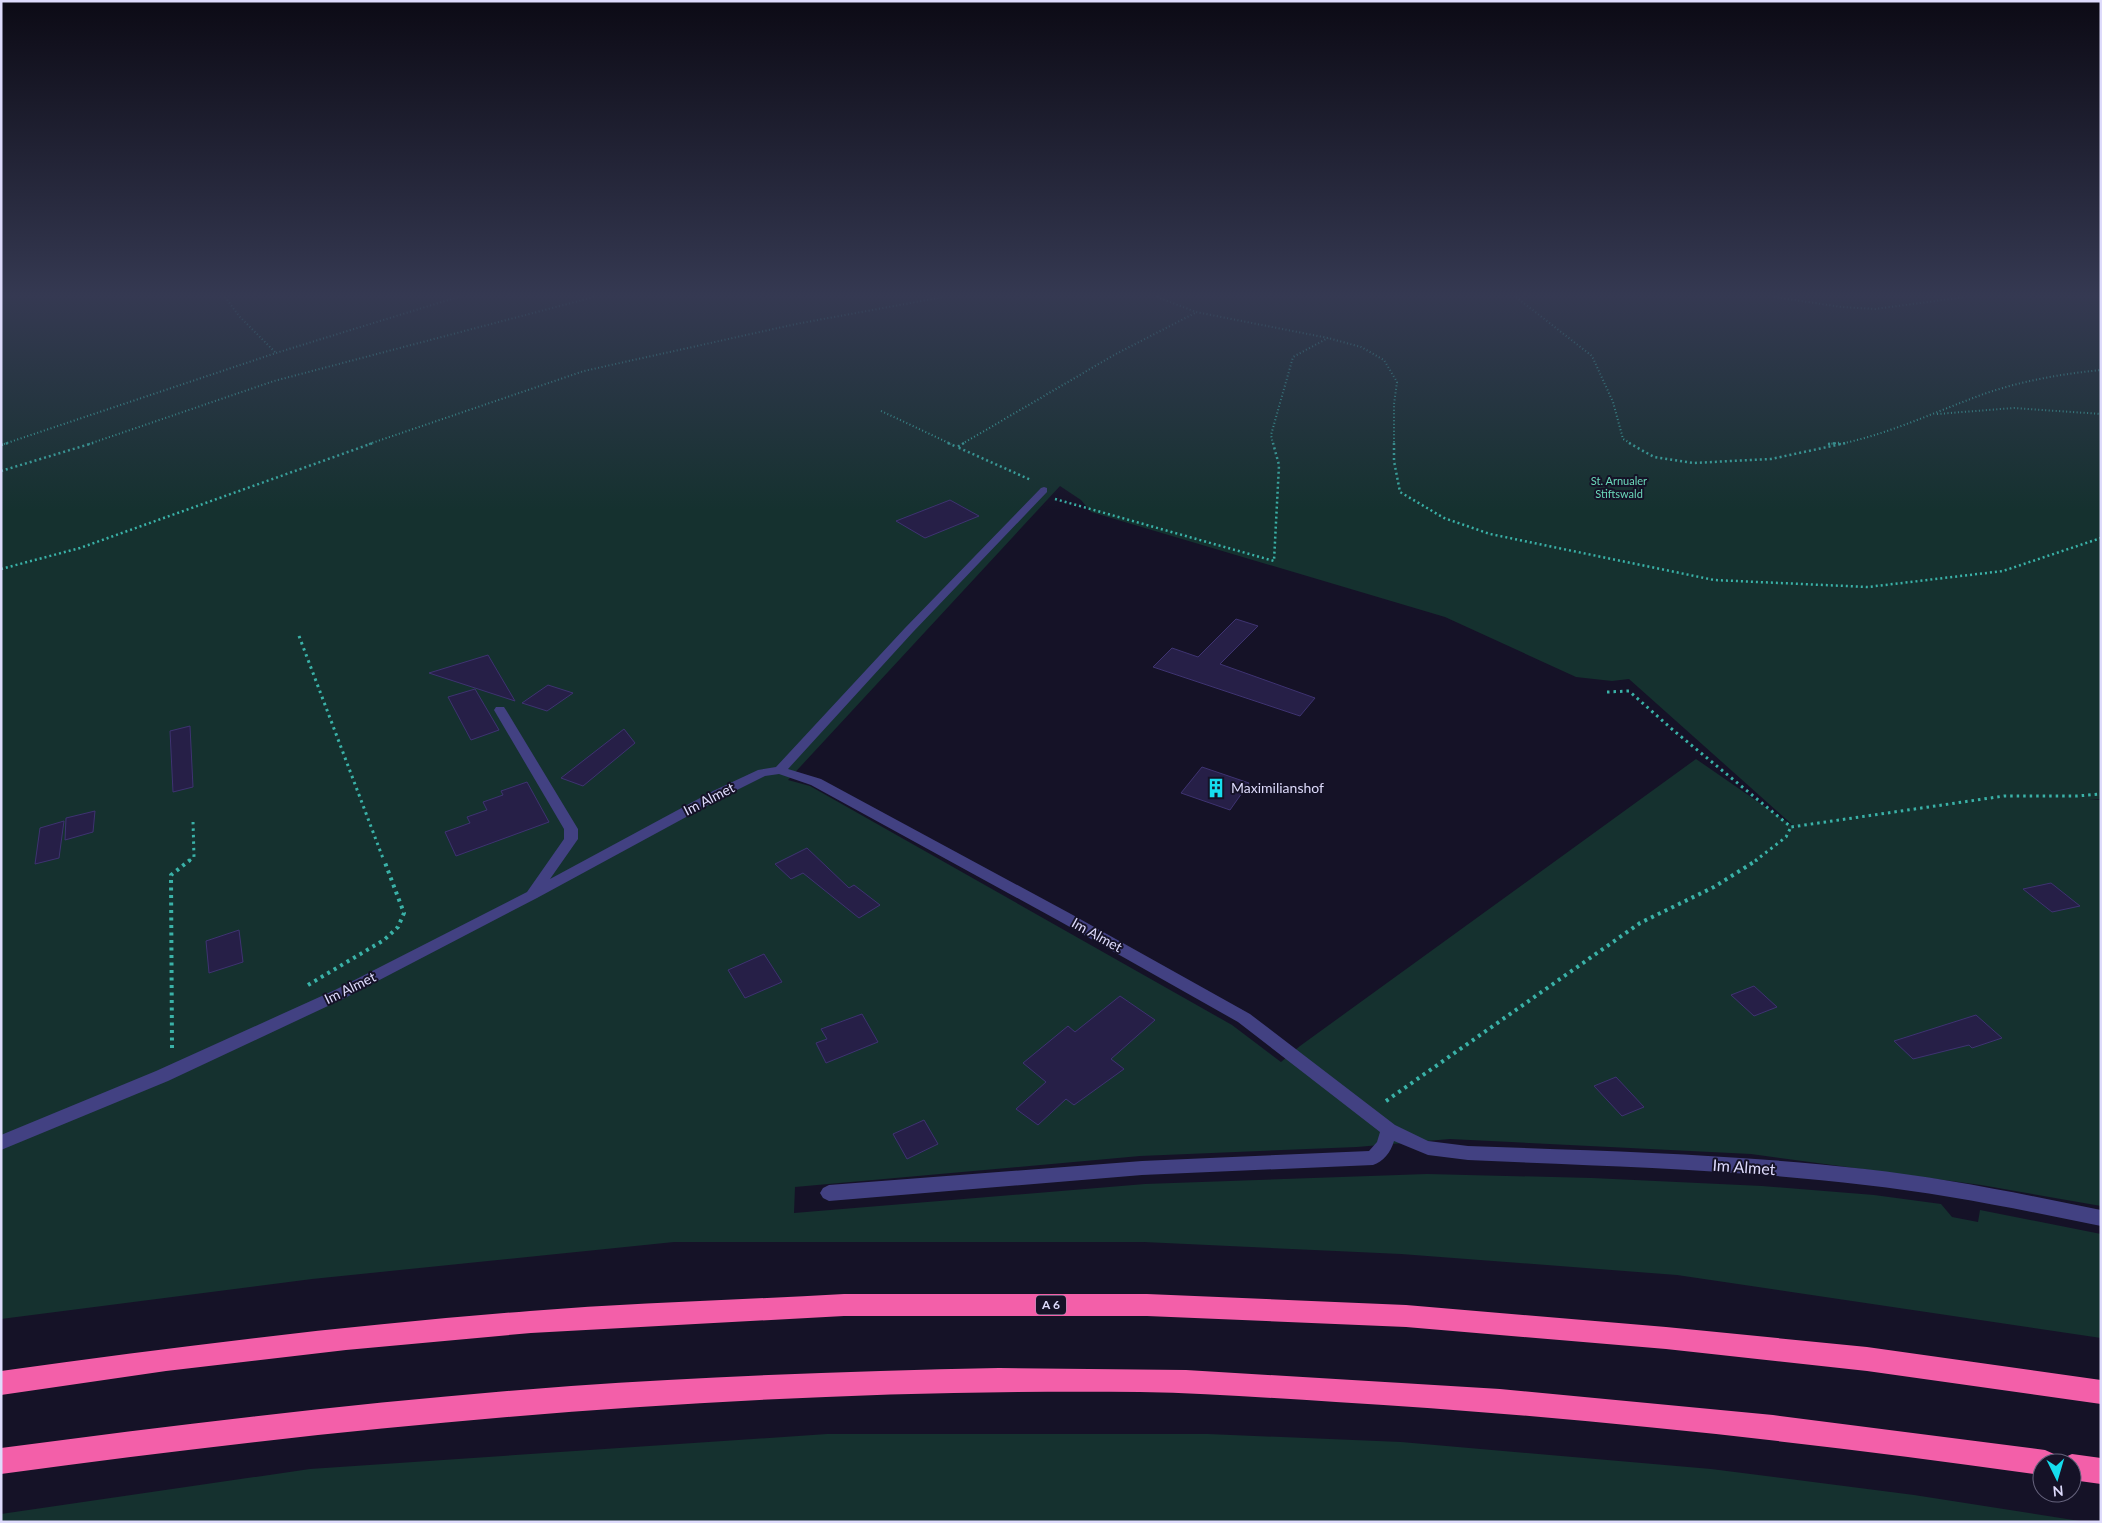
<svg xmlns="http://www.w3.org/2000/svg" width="2102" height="1523" font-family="Lato,sans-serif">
  <rect width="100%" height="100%" fill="#151227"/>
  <g fill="#15312f" fill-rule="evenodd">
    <path d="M1,297H2101V799L2089,800H2101V1206L1981,1185L1751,1154L1450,1139L1357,1147L1140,1156L795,1187L794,1213L1145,1184L1427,1174L1592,1178L1762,1186L1874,1195L1941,1204L1952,1217L1978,1222L1980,1210L2101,1234V1338L1677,1275L1401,1254L1144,1242H674L312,1279L1,1319ZM1060,486L1081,500L1091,512L1445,617L1576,677L1612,681L1629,679L1796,828L1696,759L1300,1046L1281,1062L1232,1025L810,786L788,780Z"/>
    <path d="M827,1434H1208L1401,1442L1711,1469L1914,1495L2086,1522H1V1514L310,1469Z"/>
  </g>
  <g fill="#261f47" stroke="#3e3371">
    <path d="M950,500L979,516L925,538L896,521Z"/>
    <path d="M1236,619L1258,626L1220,664L1315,698L1300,716L1153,667L1172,648L1198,657Z"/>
    <path d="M488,655L515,701L429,673Z"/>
    <path d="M548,685L573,693L547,711L522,703Z"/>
    <path d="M475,689L499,730L471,740L448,697Z"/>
    <path d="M190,726L193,787L173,792L170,731Z"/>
    <path d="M624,729L635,743L583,786L561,778Z"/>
    <path d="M1202,767L1249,783L1230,810L1181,793Z"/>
    <path d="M527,782L549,822L456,856L445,832L470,823L467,817L487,810L483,802L503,795L501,791Z"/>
    <path d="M95,811L93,832L65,840L66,818Z"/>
    <path d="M64,821L59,858L35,864L40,828Z"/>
    <path d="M807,848L849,888L854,885L880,905L859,918L803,873L791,879L775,864Z"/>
    <path d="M2051,883L2080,906L2052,912L2023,889Z"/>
    <path d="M239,930L243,962L209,973L206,941Z"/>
    <path d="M764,954L782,982L745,998L728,970Z"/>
    <path d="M1754,986L1777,1007L1754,1016L1731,995Z"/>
    <path d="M1120,996L1155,1020L1111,1059L1124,1069L1074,1105L1066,1099L1038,1125L1016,1109L1046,1082L1023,1063L1068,1026L1075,1032Z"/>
    <path d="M862,1014L878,1042L826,1063L816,1043L827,1039L821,1029Z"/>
    <path d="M1976,1015L2002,1038L1972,1048L1969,1045L1913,1059L1894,1041Z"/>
    <path d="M1616,1077L1644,1107L1622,1116L1594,1086Z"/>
    <path d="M924,1120L938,1144L907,1159L893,1134Z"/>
  </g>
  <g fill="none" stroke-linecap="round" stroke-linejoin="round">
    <g stroke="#3ab2a8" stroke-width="2" stroke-dasharray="1 2.5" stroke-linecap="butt">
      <path d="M225,297L239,316L276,353"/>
      <path d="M1157,297L1196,312L1328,338L1361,347L1384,360L1397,382L1394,404V444"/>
      <path d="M1516,297L1592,356L1613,402L1623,439L1632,444"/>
      <path d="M1774,297L1842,307L1875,309L1965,297"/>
      <path d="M881,411L951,444"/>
      <path d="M1937,414L2014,408L2101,414"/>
      <path d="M4,444L276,353L458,297"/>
      <path d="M89,444L274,381L594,297"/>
      <path d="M369,444L584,371L796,324L943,297"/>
      <path d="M962,444L1114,355L1195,313"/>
      <path d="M1273,444L1271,435L1293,357L1328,338"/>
      <path d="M1828,444L1839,443"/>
      <path d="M1840,444C1889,434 1935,412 1981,395C2020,381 2061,374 2101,370"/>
    </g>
    <g stroke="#3ab2a8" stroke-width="2.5" stroke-dasharray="2 3" stroke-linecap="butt">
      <path d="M948,443L957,447"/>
      <path d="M964,443L957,447L1031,480"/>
      <path d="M1394,443V461L1400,492L1444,518L1490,534L1714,580L1868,587L2003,571L2101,538"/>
      <path d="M1629,443L1654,457L1693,463L1771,459L1846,443"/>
      <path d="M1828,444L1839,443"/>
      <path d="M1,445L8,443"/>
      <path d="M1,471L93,443"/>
      <path d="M1055,499L1274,561L1279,465L1273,443"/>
      <path d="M1,569L80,548L373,443"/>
    </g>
    <g stroke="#3ab2a8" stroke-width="3" stroke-dasharray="2.5 4" stroke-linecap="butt">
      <path d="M299,636L384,861"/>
      <path d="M1607,692L1629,691L1673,730L1791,827L2004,796H2077L2101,794"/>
      <path d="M189,861L194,857L193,821"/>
      <path d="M1755,861L1786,837L1791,827"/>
    </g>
    <g stroke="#3ab2a8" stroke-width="4" stroke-dasharray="3 4.5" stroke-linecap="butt">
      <path d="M308,985L384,940L398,927L404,913L384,860"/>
      <path d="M172,1048L171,875L190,860"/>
      <path d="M1386,1101L1640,923L1714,887L1757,860"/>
    </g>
    <path fill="#424182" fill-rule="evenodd" d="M1044,487L1047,488V492L913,632L788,769L821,779L1071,914L1250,1014L1395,1125L1428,1141L1468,1146C1601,1151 1733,1154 1865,1169C1945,1178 2023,1194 2101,1210V1226C2023,1210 1945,1194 1865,1185C1733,1169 1601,1166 1468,1160L1428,1155L1394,1141C1391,1152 1383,1162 1373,1165L1142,1175L829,1201L823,1198L820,1193L823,1188L829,1185L1142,1161L1369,1151L1377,1142L1380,1132L1238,1022L1061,922L811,785L779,774L765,776L723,797L537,898L345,998L168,1081L1,1150V1135L156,1071L335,990L527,892L564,839V829L494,710L496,707H504L506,710L578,829V839L550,879L713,791L758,770L776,767L905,628L1041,488Z"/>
    <g fill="#f35fa9" fill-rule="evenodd">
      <path d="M844,1294H1147L1406,1305L1666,1327L1867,1347L2101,1380V1404L1867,1371L1666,1349L1406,1327L1147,1316H844L531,1333L346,1350L166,1371L1,1395V1371C177,1346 353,1325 530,1311C634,1303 739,1300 844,1294Z"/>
      <path d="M999,1368L1186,1370L1500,1389L1773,1415L2045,1450L2054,1454L2058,1463H2042V1475C1807,1442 1572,1416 1336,1402C1270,1398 1205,1393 1140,1392C758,1388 379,1422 1,1474V1448C191,1423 381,1400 571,1386C714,1376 856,1371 999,1368Z"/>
      <path d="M2072,1454L2101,1458V1484L2072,1480V1463H2061L2063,1458Z"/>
    </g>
  </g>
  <linearGradient id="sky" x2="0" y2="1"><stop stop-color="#0c0a15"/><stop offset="0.58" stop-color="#353952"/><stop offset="1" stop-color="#353952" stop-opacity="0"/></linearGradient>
  <rect width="2102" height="510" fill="url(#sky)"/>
  <defs>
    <symbol id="building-bare" viewBox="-9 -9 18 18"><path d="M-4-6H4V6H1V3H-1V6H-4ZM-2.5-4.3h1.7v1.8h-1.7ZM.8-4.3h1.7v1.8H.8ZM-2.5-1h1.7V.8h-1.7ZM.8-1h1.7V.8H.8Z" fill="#16ddee" stroke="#151227" stroke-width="2.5" paint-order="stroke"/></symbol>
  </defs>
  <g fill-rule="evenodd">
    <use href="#building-bare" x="1202" y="774" width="28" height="28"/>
  </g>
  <g text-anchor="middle" stroke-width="4" stroke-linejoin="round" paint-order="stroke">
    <g font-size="11" fill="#6bd8ba" stroke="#151227">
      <text x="1619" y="485">St. Arnualer<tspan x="1619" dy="13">Stiftswald</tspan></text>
    </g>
    <rect fill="#151227" stroke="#a29fbc" stroke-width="1" x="1036" y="1295.5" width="30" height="19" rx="4"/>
    <g font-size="12" font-weight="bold" fill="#dedbfc">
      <text x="1051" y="1309">A 6</text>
    </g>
    <g font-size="14" fill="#dedbfc" stroke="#151227" text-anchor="start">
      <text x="1231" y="793">Maximilianshof</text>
    </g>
    <g font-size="14" fill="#dedbfc" stroke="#151227">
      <text transform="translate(709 799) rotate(-27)" y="5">Im Almet</text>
      <text transform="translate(1097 935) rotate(29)" y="5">Im Almet</text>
      <text transform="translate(350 988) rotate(-26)" y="5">Im Almet</text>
    </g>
    <g font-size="16" fill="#dedbfc" stroke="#151227">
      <text transform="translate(1744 1167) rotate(4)" y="6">Im Almet</text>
    </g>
  </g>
  <rect width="2102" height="1523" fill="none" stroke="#dedbfc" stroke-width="5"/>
  <g transform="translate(2057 1478) rotate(175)"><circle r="24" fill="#151227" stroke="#65627c"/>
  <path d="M0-4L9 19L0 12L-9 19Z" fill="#16ddee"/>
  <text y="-8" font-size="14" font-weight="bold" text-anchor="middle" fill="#dedbfc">N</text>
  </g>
</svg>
